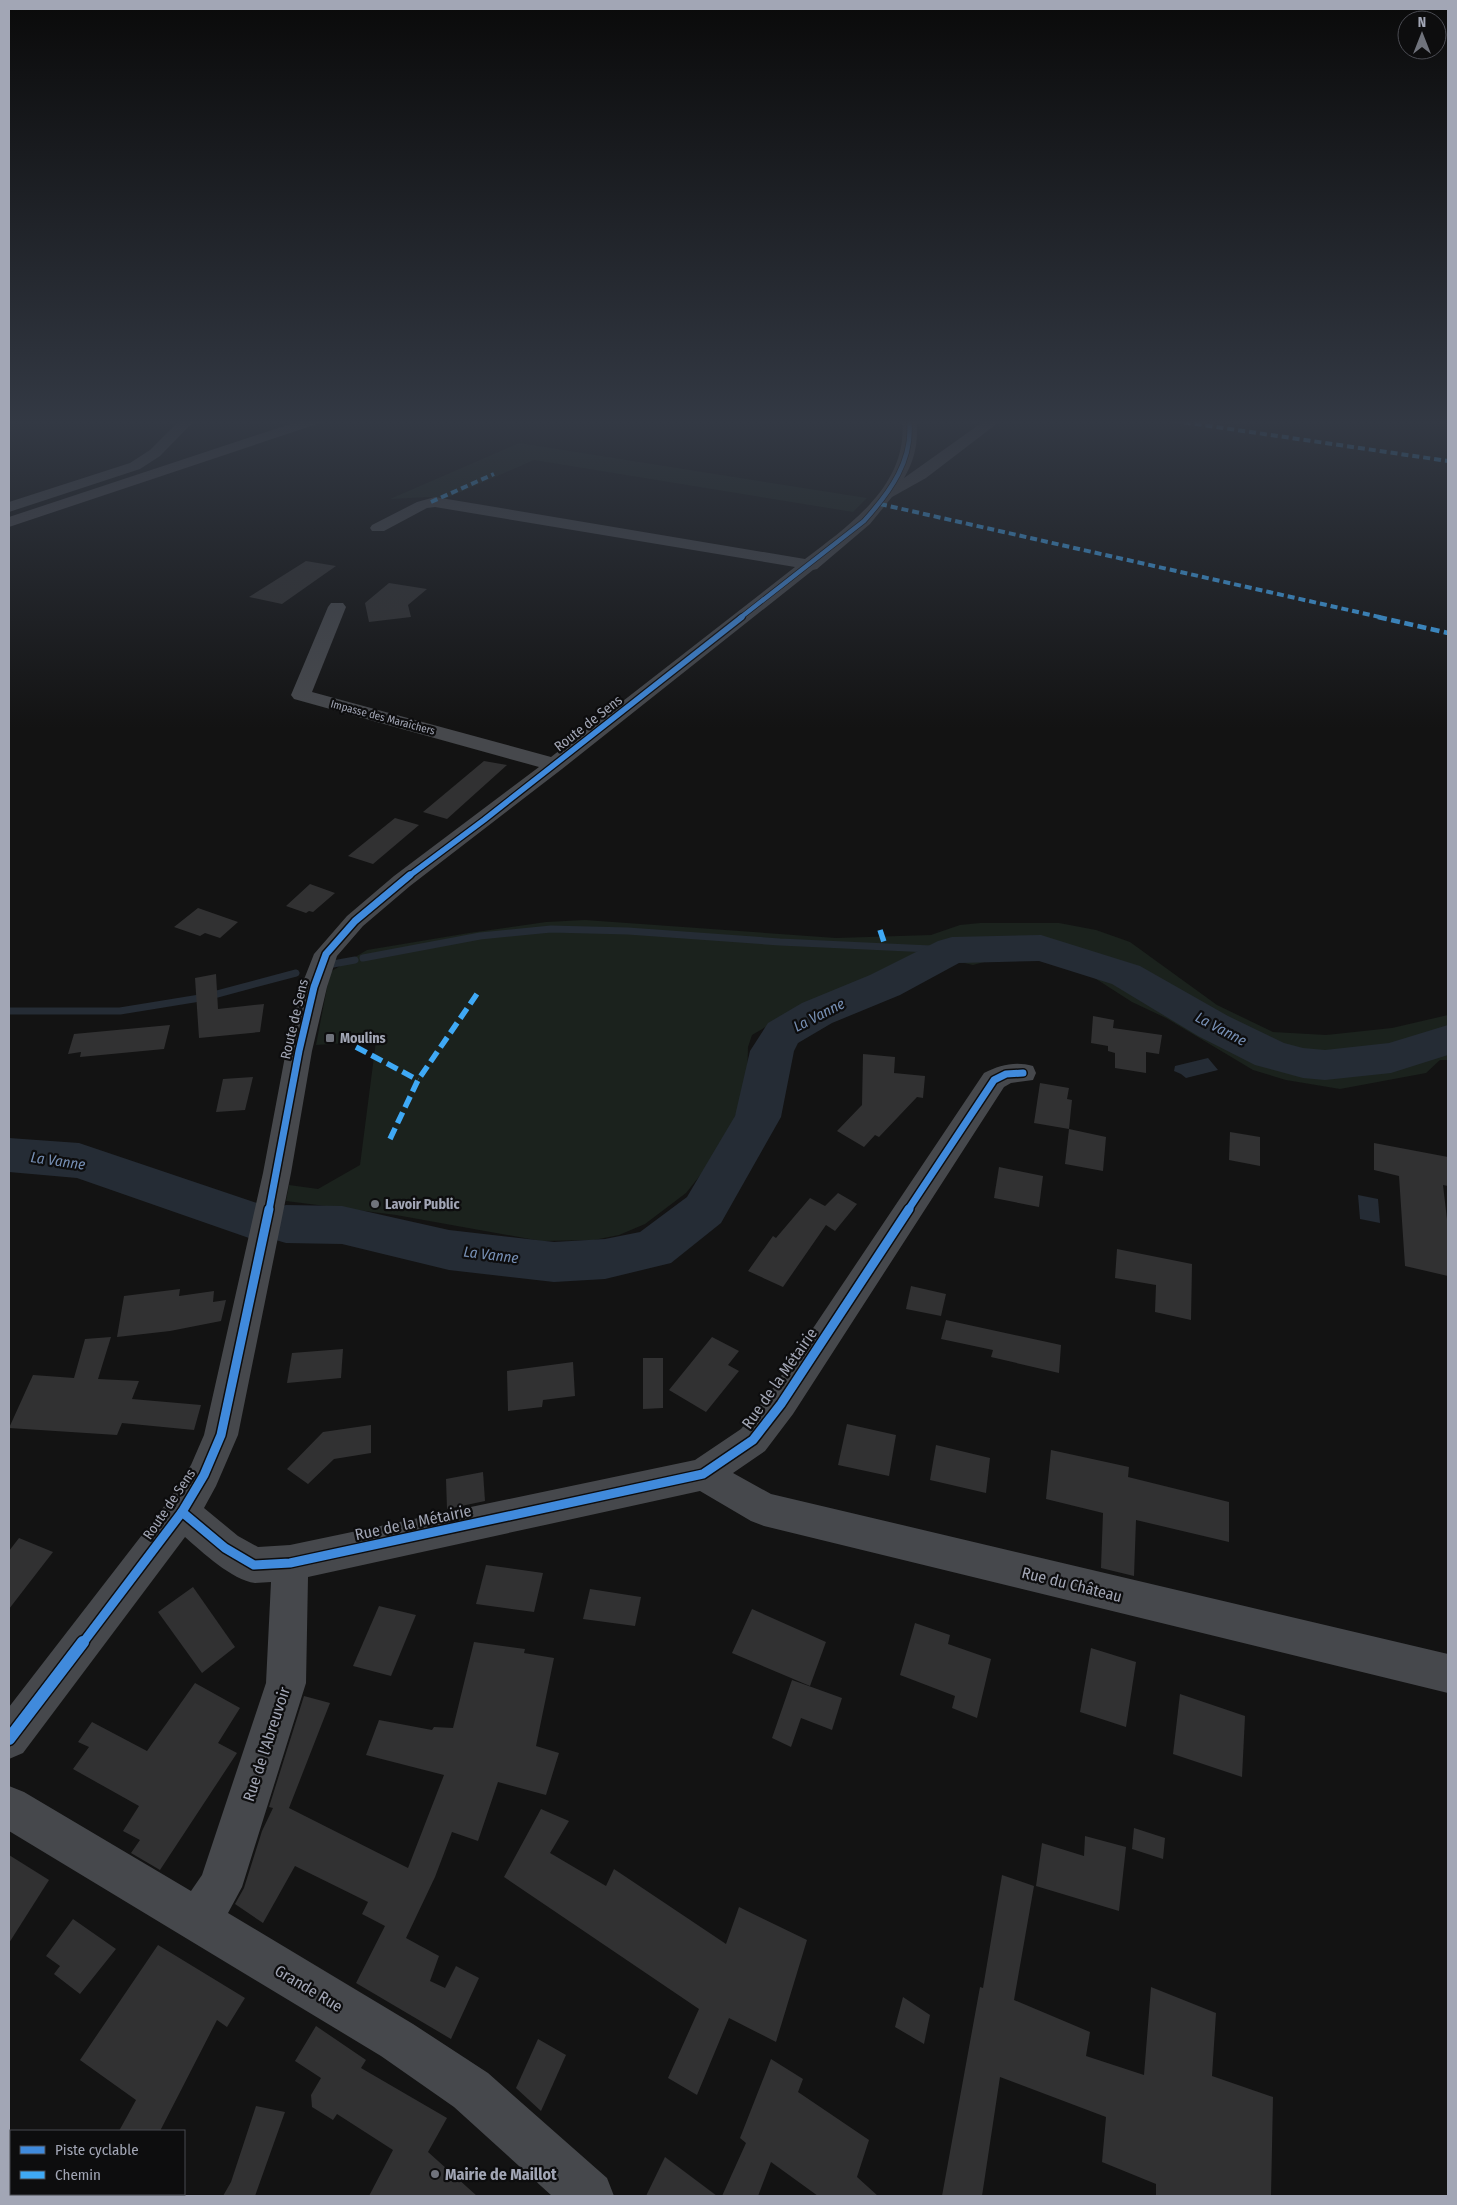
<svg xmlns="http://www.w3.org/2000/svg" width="1457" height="2205" font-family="'Fira Sans Condensed',sans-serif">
  <rect width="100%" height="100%" fill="#131313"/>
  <g fill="#1b221d">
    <path d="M519,443L867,498L853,512L534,460L445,499L429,497L390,499Z"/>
    <path d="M585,920L836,938L931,935L960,925L980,923H1059L1096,930L1130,942L1217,1005L1273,1032L1326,1035L1392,1028L1448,1015V1060H1440L1426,1073L1340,1089L1286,1080L1253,1070L1166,1018L1132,1002L1093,977L1055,963L1029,959L988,961L973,965L924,954L801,1006L752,1035L748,1047L747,1085L729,1132L702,1173L686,1193L645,1224L619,1235L594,1240L541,1241L396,1215L286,1201L289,1185L318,1189L360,1165L376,1041L316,1045L330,972L367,950L469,933L546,922Z"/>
  </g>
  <g fill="#252c35">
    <path d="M1208,1058L1218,1070L1186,1078L1181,1074L1174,1071L1175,1066Z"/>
    <path d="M1358,1195L1378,1199L1380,1223L1360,1219Z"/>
  </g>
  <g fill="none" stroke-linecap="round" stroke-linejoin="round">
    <g stroke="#252c35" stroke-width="7">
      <path d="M363,958L480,936L551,929L628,931L780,942L952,950"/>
      <path d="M333,964L355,960"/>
      <path d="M9,1011H120L206,997L296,973"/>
    </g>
    <path fill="#252c35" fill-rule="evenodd" d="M1041,935L1140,966L1228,1016L1284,1043L1303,1048L1325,1050L1389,1043L1448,1025V1055L1391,1073L1325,1080L1303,1078L1255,1065L1198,1036L1112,984L1039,961L959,963L900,995L832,1023L798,1043L794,1051L781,1117L721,1223L671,1263L605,1279L554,1282L449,1270L342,1244L286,1243L269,1238L266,1233L249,1238L77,1178L9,1172V1138L79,1143L266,1206L269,1210L286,1205L342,1206L449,1230L554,1242L605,1239L640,1232L687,1197L735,1116L750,1051L768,1023L802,1003L870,975L938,941L952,937Z"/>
  </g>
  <g fill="#313132">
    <path d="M306,561L336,566L282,604L249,597Z"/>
    <path d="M389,583L427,589L408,605L411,617L369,622L365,603Z"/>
    <path d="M484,761L507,765L447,819L423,812Z"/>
    <path d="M395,818L419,825L373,864L348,856Z"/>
    <path d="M310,884L335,893L313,912L309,911L306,913L286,906Z"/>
    <path d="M198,908L238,922L220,938L205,933L200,936L174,927Z"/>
    <path d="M216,974L218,1009L264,1004L260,1032L199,1038L195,978Z"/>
    <path d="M1093,1016L1114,1020L1113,1028L1162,1035L1159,1054L1146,1052V1073L1115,1068V1053L1108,1051V1046L1091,1043Z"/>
    <path d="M170,1025L164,1049L80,1057L81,1052L68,1054L74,1034Z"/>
    <path d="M863,1054L895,1057L894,1073L925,1076L923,1098L917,1097L879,1137L875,1135L864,1147L837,1131L862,1105Z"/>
    <path d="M253,1077L245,1110L216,1112L223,1079Z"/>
    <path d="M1040,1083L1069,1088L1067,1099L1072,1100L1069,1129L1034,1123Z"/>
    <path d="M1069,1129L1106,1137L1103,1171L1065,1164Z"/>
    <path d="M1230,1132L1260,1137V1166L1229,1160Z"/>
    <path d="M1374,1143L1448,1157V1186L1443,1185L1448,1228V1276L1405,1266L1399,1176L1374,1170Z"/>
    <path d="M999,1167L1043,1176L1039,1207L994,1198Z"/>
    <path d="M838,1193L857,1204L835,1231L826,1225L783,1287L748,1271L773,1236L776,1238L810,1198L825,1206Z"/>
    <path d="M1117,1249L1192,1264L1191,1320L1155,1312L1156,1285L1115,1278Z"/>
    <path d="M911,1286L946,1294L941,1316L906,1309Z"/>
    <path d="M180,1289L179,1296L214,1291L213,1302L226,1300L221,1321L170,1331L117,1337L124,1296Z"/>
    <path d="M946,1320L1061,1345L1059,1373L991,1357L993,1350L941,1339Z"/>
    <path d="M111,1337L98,1379L139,1381L132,1399L201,1405L194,1430L122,1423L117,1435L9,1428L33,1375L74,1378L85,1339Z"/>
    <path d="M712,1337L739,1351L728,1365L739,1371L706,1412L669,1390Z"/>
    <path d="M343,1349L341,1378L287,1383L292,1353Z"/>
    <path d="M643,1358H663V1408L643,1409Z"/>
    <path d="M573,1362L575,1396L543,1400L542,1407L508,1411L507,1371Z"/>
    <path d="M847,1424L896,1435L889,1476L838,1465Z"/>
    <path d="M371,1425V1453L334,1459L308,1484L287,1469L323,1432Z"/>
    <path d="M936,1445L990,1458L986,1493L930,1480Z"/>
    <path d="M1051,1450L1129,1467L1128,1477L1229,1502V1542L1136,1520L1134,1576L1101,1568L1103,1513L1046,1499Z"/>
    <path d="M483,1472L485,1501L447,1509L446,1479Z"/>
    <path d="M19,1538L53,1552L9,1609V1551Z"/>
    <path d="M486,1565L543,1573L534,1612L476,1604Z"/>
    <path d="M193,1587L235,1647L202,1673L158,1612Z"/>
    <path d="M590,1589L641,1597L635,1626L583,1619Z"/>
    <path d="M379,1606L416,1615L391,1676L353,1666Z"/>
    <path d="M752,1609L826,1642L810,1686L732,1653Z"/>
    <path d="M915,1623L950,1635L948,1644L991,1659L977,1718L952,1708L955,1696L900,1675Z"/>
    <path d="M474,1642L525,1649L524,1653L554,1658L536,1746L559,1753L546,1795L498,1782L478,1841L452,1832L435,1877L406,1938L439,1956L430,1981L445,1988L456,1966L479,1978L451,2039L356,1983L385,1926L362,1914L368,1902L295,1866L263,1923L235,1904L244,1888L262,1831L273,1808L269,1807L304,1696L330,1703L289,1808L408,1868L444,1775L366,1755L379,1720L432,1730L434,1727L453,1728Z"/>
    <path d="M1091,1648L1136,1662L1126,1727L1080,1712Z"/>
    <path d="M792,1680L842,1698L832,1730L801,1718L791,1747L772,1738Z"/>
    <path d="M195,1683L240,1708L218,1743L237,1753L160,1870L131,1853L140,1840L123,1831L139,1806L73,1769L89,1747L78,1742L92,1722L147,1751Z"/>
    <path d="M1180,1694L1245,1716L1242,1777L1173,1754Z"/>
    <path d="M541,1809L569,1821L550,1853L606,1886L614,1869L726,1944L739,1907L807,1940L776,2042L729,2018L697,2095L668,2078L699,2009L504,1877Z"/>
    <path d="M1134,1828L1165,1838L1163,1859L1132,1849Z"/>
    <path d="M1085,1836L1126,1847L1119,1911L1036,1886L1042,1843L1084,1856Z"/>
    <path d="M9,1855L49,1880L9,1943Z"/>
    <path d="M1002,1875L1034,1886L1014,2000L1090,2032L1086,2056L1144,2075L1151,1987L1216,2013L1212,2076L1273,2097L1271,2196H1156V2184L1102,2162L1106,2117L1000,2077L982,2196H942L980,1987L983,1988Z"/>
    <path d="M73,1919L116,1949L80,1994L54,1974L60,1966L46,1956Z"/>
    <path d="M158,1945L245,1998L227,2027L217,2020L160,2131H119L136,2100L80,2060Z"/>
    <path d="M903,1997L930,2015L924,2044L895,2027Z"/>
    <path d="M316,2026L366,2060L361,2068L447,2118L428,2152L477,2196H369L393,2150L337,2114L333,2120L312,2107L311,2095L321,2078L295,2061Z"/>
    <path d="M538,2039L566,2055L541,2111L516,2088Z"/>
    <path d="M771,2059L803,2079L798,2092L869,2140L857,2177L878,2196H818L771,2162L758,2196H722L746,2143L740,2138Z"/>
    <path d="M256,2106L285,2112L255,2196H223L231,2182Z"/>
    <path d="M665,2157L717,2196H646Z"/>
  </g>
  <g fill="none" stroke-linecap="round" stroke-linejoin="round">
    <g fill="#46484c" fill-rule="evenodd">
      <path d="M181,419H196L160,456L140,469L9,512V502L130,463L150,450Z"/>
      <path d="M902,419H916C919,440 915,460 904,478L987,419H1003L926,478L892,497L870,524L817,569L813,570L562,769L410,886L363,926L337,956L327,987L312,1051L291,1173L238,1435L216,1486L204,1508L238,1536L258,1547L290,1545L695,1460L741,1429L769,1394L984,1073C1000,1065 1015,1061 1033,1066L1036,1073L1033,1080L1011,1083L1004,1087L793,1414L765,1451L733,1473L771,1494L1448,1654V1693L764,1526L751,1521L700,1491L308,1577L306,1683L242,1887L228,1913L413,2024L488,2073L607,2178L614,2196H552L454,2107L381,2056L9,1831V1786L24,1792L191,1891L202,1875L266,1683L271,1582C266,1582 260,1583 255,1583C232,1580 202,1552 185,1537L23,1753L9,1759V1707L169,1500L191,1465L204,1435L263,1173L286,1051L301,987L314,954L347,916L394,876L539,767L294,699L291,695L328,607L331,603H343L346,607L312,692L551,757L795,567L435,507L427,508L384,531H372L370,528L372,525L417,502L435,497L805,559C851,524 909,484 902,419Z"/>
    </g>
    <path fill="#49494d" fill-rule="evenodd" d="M305,419H325L323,422L9,527V517Z"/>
    <g stroke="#3fa9f5" stroke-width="4" stroke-dasharray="7 4" stroke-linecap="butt">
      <path d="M1162,419L1448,461"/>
      <path d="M431,502L494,474"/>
      <path d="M880,504L1384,618"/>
    </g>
    <path stroke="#3fa9f5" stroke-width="4.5" stroke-dasharray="9 4.5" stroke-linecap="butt" d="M1378,617L1448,633"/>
    <g stroke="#3fa9f5" stroke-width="5.5" stroke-dasharray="12 5.5" stroke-linecap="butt">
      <path d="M880,930L885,945"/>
      <path d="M356,1047L418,1080"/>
      <path d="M390,1139L418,1080L479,991"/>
    </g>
    <defs>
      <path id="cycleway-far4" d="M740,618L864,521C890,492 914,460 909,419"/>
      <path id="cycleway-far3" d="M409,876L484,820L742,617"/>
      <g id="cycleway-far2">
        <path d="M269,1210L299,1051L314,987L326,954L355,921L410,875"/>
        <path d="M908,1210L994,1080L1006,1074L1023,1073"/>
      </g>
      <g id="cycleway-far1">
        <path d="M182,1512L225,1548L254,1565L290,1563L703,1474L753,1440L781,1404L909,1209"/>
        <path d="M82,1644L182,1512L204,1475L221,1435L269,1209"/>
      </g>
      <path id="cycleway" d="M9,1739L83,1642"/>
    </defs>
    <use href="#cycleway-far4" stroke="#0d0d0e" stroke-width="6"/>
    <use href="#cycleway-far3" stroke="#0d0d0e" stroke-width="8"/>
    <use href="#cycleway-far2" stroke="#0d0d0e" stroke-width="10"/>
    <use href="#cycleway-far1" stroke="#0d0d0e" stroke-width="12"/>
    <use href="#cycleway" stroke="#0d0d0e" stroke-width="15"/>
    <use href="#cycleway-far4" stroke="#408adc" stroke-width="4.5"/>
    <use href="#cycleway-far3" stroke="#408adc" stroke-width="5.5"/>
    <use href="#cycleway-far2" stroke="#408adc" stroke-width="7"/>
    <use href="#cycleway-far1" stroke="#408adc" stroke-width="9"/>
    <use href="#cycleway" stroke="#408adc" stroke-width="12"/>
  </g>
  <linearGradient id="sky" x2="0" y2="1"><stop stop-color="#0a0a0a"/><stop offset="0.58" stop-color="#333944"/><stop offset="1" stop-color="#333944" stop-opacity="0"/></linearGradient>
  <rect width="1457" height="728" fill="url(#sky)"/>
  <g fill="#70737c" stroke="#0d0d0e" stroke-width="2">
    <rect x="325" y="1033" width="10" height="10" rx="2.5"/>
    <circle cx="375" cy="1204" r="5"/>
    <circle cx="435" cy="2174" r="5"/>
  </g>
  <g text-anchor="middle" stroke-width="4.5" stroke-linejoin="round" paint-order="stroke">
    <g font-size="11" fill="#a2a6b5" stroke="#0d0d0e">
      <text transform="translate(383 717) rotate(15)" y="4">Impasse des Maraîchers</text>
    </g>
    <g font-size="14" fill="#a2a6b5" stroke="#0d0d0e">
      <text transform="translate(588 723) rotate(-38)" y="5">Route de Sens</text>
      <text transform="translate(294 1019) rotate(-77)" y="5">Route de Sens</text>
      <text transform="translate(169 1504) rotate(-56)" y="5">Route de Sens</text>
    </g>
    <g font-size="14" font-weight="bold" fill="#a2a6b5" stroke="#0d0d0e" text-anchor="start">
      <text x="340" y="1043">Moulins</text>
      <text x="385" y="1209">Lavoir Public</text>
    </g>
    <g font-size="15" font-style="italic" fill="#768fb4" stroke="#0d0d0e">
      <text transform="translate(819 1015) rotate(-27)" y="5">La Vanne</text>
      <text transform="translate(1221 1029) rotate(28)" y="5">La Vanne</text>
      <text transform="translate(58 1161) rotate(8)" y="5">La Vanne</text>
      <text transform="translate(491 1255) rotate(7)" y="5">La Vanne</text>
    </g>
    <g font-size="16" fill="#a2a6b5" stroke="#0d0d0e">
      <text transform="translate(779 1378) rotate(-55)" y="6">Rue de la Métairie</text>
      <text transform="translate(413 1522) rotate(-12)" y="6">Rue de la Métairie</text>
      <text transform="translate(1072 1584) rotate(14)" y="6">Rue du Château</text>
      <text transform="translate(266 1744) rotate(-72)" y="6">Rue de l'Abreuvoir</text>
      <text transform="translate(309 1988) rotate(31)" y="6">Grande Rue</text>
    </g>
    <g font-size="16" font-weight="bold" fill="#a2a6b5" stroke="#0d0d0e" text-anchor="start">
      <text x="445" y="2180">Mairie de Maillot</text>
    </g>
  </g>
  <rect width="1457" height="2205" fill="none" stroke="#a2a6b5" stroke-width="20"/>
  <rect x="10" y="2130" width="175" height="65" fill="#0d0d0e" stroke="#494a51"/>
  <rect x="20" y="2146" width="25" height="8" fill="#408adc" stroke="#494a51"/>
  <text x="55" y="2155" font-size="15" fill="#a2a6b5">Piste cyclable</text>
  <rect x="20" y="2171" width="25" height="8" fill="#3fa9f5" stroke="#494a51"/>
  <text x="55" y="2180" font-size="15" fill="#a2a6b5">Chemin</text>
  <g transform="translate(1422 35)"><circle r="24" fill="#0d0d0e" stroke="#494a51"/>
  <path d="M0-4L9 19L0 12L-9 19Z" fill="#70737c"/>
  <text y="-8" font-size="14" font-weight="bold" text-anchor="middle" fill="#a2a6b5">N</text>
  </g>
</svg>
